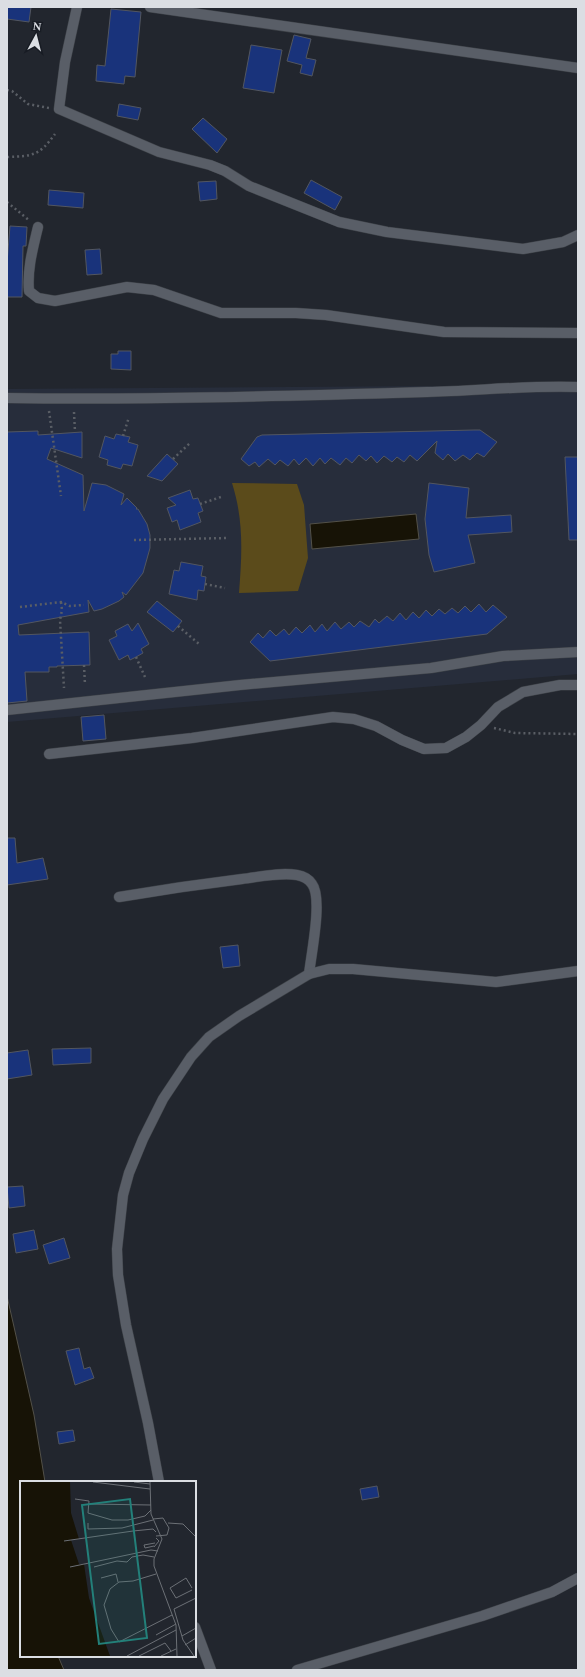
<svg xmlns="http://www.w3.org/2000/svg" width="585" height="1677" font-family="Spectral,serif">
  <rect width="100%" height="100%" fill="#22262e"/>
  <path fill="#272d3b" d="M578,385V674L7,722V389Z"/>
  <path fill="#5b4b1b" d="M232,483L297,484L304,505L308,558L298,591L239,593C242,554 244,521 232,483Z"/>
  <g fill="#171306" stroke="#525048">
    <path d="M416,514L419,539L312,549L310,524Z"/>
    <path d="M7,1296L34,1415L45,1482H21V1656H58L64,1670H7Z"/>
  </g>
  <g fill="#19337b" stroke="#525660">
    <path d="M7,7H31L29,22L7,19Z"/>
    <path d="M111,9L141,12L135,77L125,76L124,84L96,81L97,65L105,66Z"/>
    <path d="M294,35L311,39L306,58L316,60L312,76L300,73L302,65L287,61Z"/>
    <path d="M251,45L282,50L274,93L243,88Z"/>
    <path d="M119,104L141,108L138,120L117,116Z"/>
    <path d="M203,118L227,139L217,153L192,129Z"/>
    <path d="M311,180L342,197L335,210L304,193Z"/>
    <path d="M216,181L217,199L200,201L198,182Z"/>
    <path d="M49,190L84,193L83,208L48,205Z"/>
    <path d="M10,226L27,227L26,246H23L22,297H7V263Z"/>
    <path d="M100,249L102,274L87,275L85,250Z"/>
    <path d="M118,351H131V370L111,369V354H118Z"/>
    <path d="M474,430H480L497,442L484,457L477,453L470,460L463,455L455,461L448,454L443,460L435,453L437,441L417,461L410,455L404,462L397,457L392,462L384,456L377,463L371,456L366,461L359,455L352,463L346,458L340,465L331,458L325,464L320,458L313,466L306,458L299,465L294,459L288,466L280,460L275,465L268,459L259,467L255,462L249,466L241,459L257,437L262,435Z"/>
    <path d="M38,431V435L82,432V458L51,448L47,459L83,475L84,511L92,483L106,485L124,494L121,505L127,498L137,508L136,509H138L147,524L150,535V548L143,573L126,595L122,592L124,597L119,601L102,609L94,611L88,600L89,612L18,625L19,635L89,632L90,665L57,666V667H49V672H25L27,701L7,703V432Z"/>
    <path d="M116,434L130,437L128,442L138,445L132,466L123,464L121,469L107,465L108,460L99,457L105,436L114,439Z"/>
    <path d="M167,454L178,464L162,481L147,476Z"/>
    <path d="M565,457H578V540H569Z"/>
    <path d="M429,483L469,488L466,518L511,515L512,532L468,535L475,563L434,572L429,555L425,519Z"/>
    <path d="M190,490L193,499L198,498L203,511L198,513L201,522L180,530L177,520L172,522L167,508L176,505L168,498Z"/>
    <path d="M181,562L203,566L201,576L206,577L204,591L198,590L197,600L169,594L174,570L179,571Z"/>
    <path d="M157,601L182,621L173,632L147,612Z"/>
    <path d="M479,604L486,612L493,605L507,617L487,634L270,661L250,642L258,633L263,638L270,630L276,636L284,629L289,635L296,627L302,633L310,625L315,632L322,624L327,631L335,622L341,629L349,622L354,627L360,621L369,627L375,619L379,623L387,616L393,621L400,613L406,620L413,612L419,618L426,610L432,616L439,609L445,614L452,608L458,613L465,606L471,612Z"/>
    <path d="M138,623L149,644L141,649L143,653L136,657L130,660L128,655L119,660L109,640L117,636L115,631L128,624L132,631Z"/>
    <path d="M104,715L106,739L83,741L81,717Z"/>
    <path d="M7,838H15L17,863L43,858L48,879L7,885Z"/>
    <path d="M238,945L240,966L223,968L220,947Z"/>
    <path d="M91,1048V1063L53,1065L52,1049Z"/>
    <path d="M28,1050L32,1075L7,1079V1053Z"/>
    <path d="M23,1186L25,1206L9,1208L7,1187Z"/>
    <path d="M34,1230L38,1249L16,1253L13,1234Z"/>
    <path d="M64,1238L70,1258L49,1264L43,1245Z"/>
    <path d="M79,1348L84,1369L90,1367L94,1378L75,1385L66,1351Z"/>
    <path d="M73,1430L75,1441L59,1444L57,1432Z"/>
    <path d="M377,1486L379,1497L362,1500L360,1489Z"/>
  </g>
  <g fill="none" stroke-linecap="round" stroke-linejoin="round">
    <defs>
      <g id="minor">
        <path d="M77,7L65,62L59,109L159,152L210,165L225,171L249,186L339,222L387,232L523,249L563,242L578,235"/>
        <path d="M150,7L578,68"/>
        <path d="M38,227C33,248 27,269 29,291L38,298L55,301L127,287L154,290L221,313H296L326,315L444,332L578,333"/>
        <path d="M7,398C147,400 287,396 427,392C477,391 528,385 578,387"/>
        <path d="M7,710L240,685L431,668L503,656L578,652"/>
        <path d="M49,754L192,738L333,717L354,719L376,726L402,740L424,749L446,748L466,737L481,725L498,707L523,692L560,685H578"/>
        <path d="M119,897C160,890 201,884 242,879C259,877 280,872 297,875C303,876 308,878 312,884C323,898 311,955 309,974"/>
        <path d="M159,1482L148,1423L126,1325L118,1275L117,1249L123,1195L129,1173L143,1139L163,1099L191,1057L209,1037L239,1016L309,974L329,969H353L496,982L578,971"/>
        <path d="M195,1627L211,1670"/>
        <path d="M297,1670L482,1616L552,1592L578,1578"/>
      </g>
    </defs>
    <use href="#minor" stroke="#3d4147" stroke-width="11"/>
    <g stroke="#5a5e65" stroke-width="2.5" stroke-dasharray="2 3" stroke-linecap="butt">
      <path d="M7,90L12,91L28,104L49,108"/>
      <path d="M7,157C33,156 39,156 55,134"/>
      <path d="M7,202L30,221"/>
      <path d="M49,411L61,496"/>
      <path d="M74,412L75,432"/>
      <path d="M123,436L129,417"/>
      <path d="M173,459L190,443"/>
      <path d="M200,504L221,497"/>
      <path d="M134,540L228,538"/>
      <path d="M205,584L225,588"/>
      <path d="M61,602L62,610L60,620L64,688"/>
      <path d="M20,607L61,602L70,606L84,605"/>
      <path d="M178,626L199,644"/>
      <path d="M136,657L145,677"/>
      <path d="M84,665L85,685"/>
      <path d="M494,728L515,733L578,734"/>
    </g>
    <use href="#minor" stroke="#595e67" stroke-width="10"/>
  </g>
  <g transform="translate(20 1481)">
    <rect width="176" height="176" fill="#22262e"/>
    <path d="M0,1H50L51,32L59,58L51,59L59,83H64L69,117L90,175H0Z" fill="#171306"/>
    <path fill="none" stroke="#6c7076" stroke-width="1" d="M73,1L130,8M114,1L130,3M130,1L131,33L142,58L134,78V85L156,144L157,175M55,18L69,20L68,32L92,39H108L125,35L131,29M69,23L131,24M133,38L143,37L149,47L147,54L136,55M68,42V48L102,47L133,39M148,42L163,43L176,56M44,60L113,50L133,48L136,51M134,65L125,67L124,64L135,62M134,66L139,60L136,57M50,86L131,69L138,70M74,86L97,80L107,81L112,76L123,74L134,76M136,93L113,100L99,101L90,108L84,124L91,148L99,161L152,134M81,97L96,93L98,101M172,109L156,117L150,107L166,97L172,107M136,154L156,143M162,155L176,147M165,164L176,157M107,175L156,149M119,175L145,162L151,170M141,175L156,168M174,175L163,159L154,128L176,117"/>
    <path fill="#23807a" fill-opacity="0.15" stroke="#23807a" stroke-width="2" d="M110,18L127,157L79,163L62,24Z"/>
    <rect width="176" height="176" fill="none" stroke="#dbdee3" stroke-width="2"/>
  </g>
  <rect width="585" height="1677" fill="none" stroke="#dbdee3" stroke-width="16"/>
  <g transform="translate(36 36) rotate(7)" stroke="#181c24" stroke-width="3" paint-order="stroke">
  <path d="M0-3L7 15L0 10L-7 15Z" fill="#dbdee3"/>
  <text y="-6" font-size="11" font-weight="bold" text-anchor="middle" fill="#dbdee3">N</text>
  </g>
</svg>
